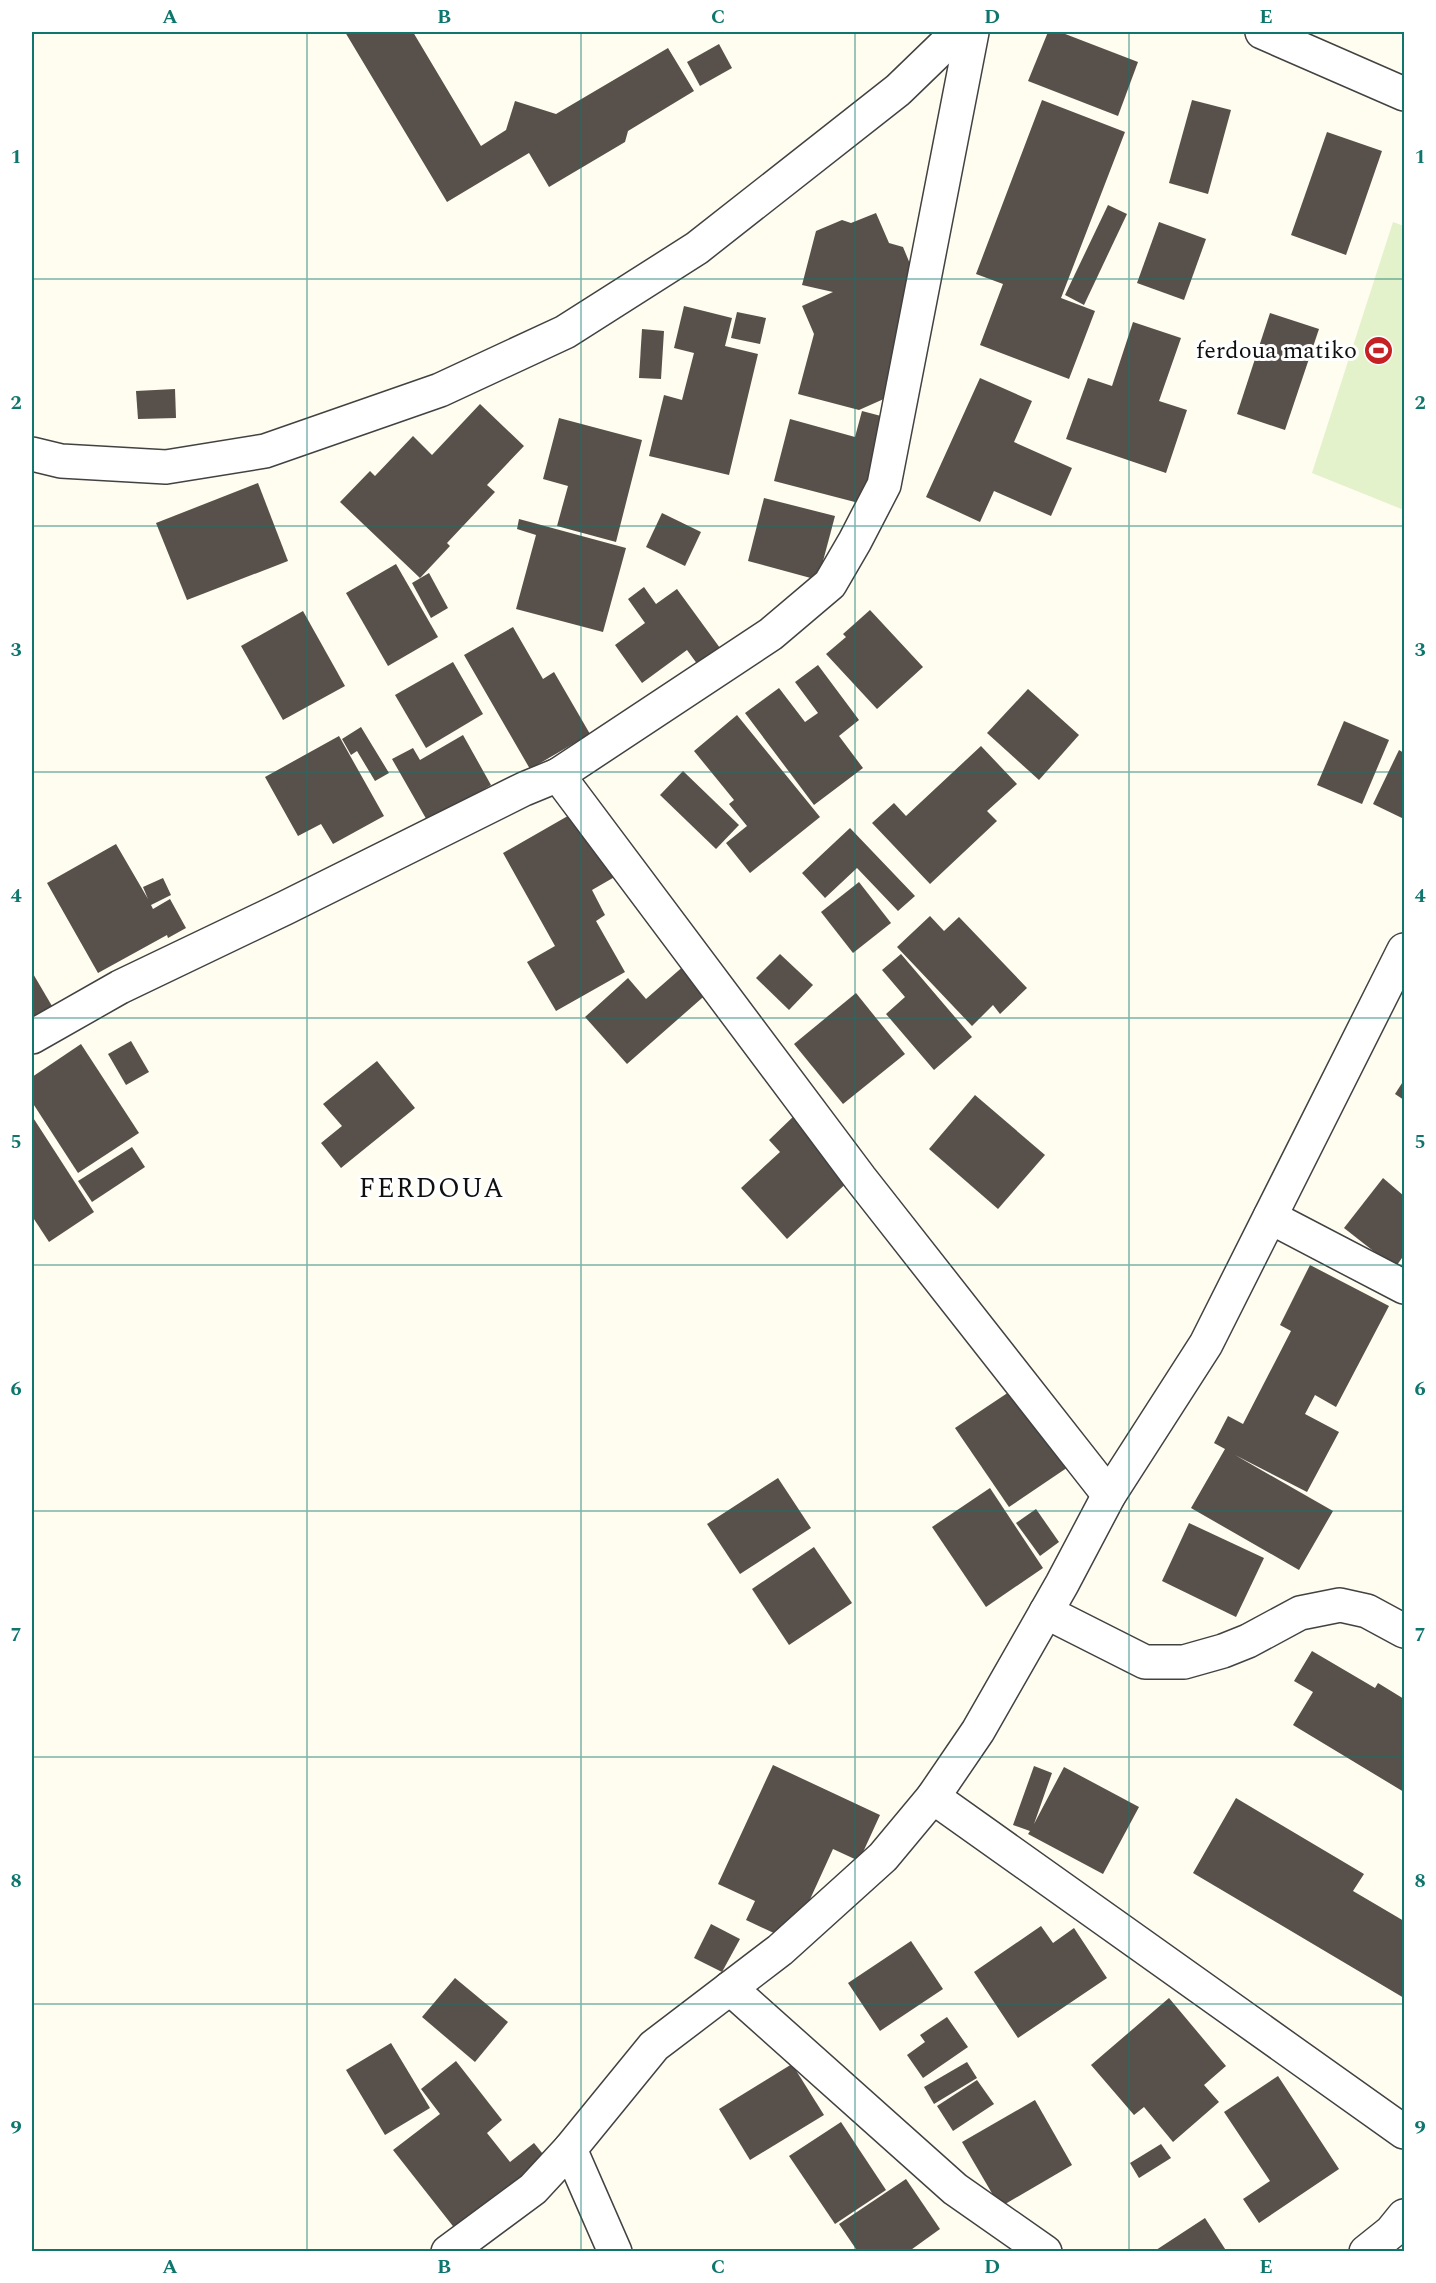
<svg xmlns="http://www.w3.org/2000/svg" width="1436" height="2283" font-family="Spectral,serif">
  <rect width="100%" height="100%" fill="#fffcf0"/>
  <path fill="#e3f2ca" d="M1393,222L1404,226V510L1312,473Z"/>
  <g fill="#58504a">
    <path d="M345,32H413L481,146L506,130L515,101L556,114L668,48L694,91L628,131L625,142L549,187L529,153L447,202Z"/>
    <path d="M1048,32H1060L1138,62L1118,116L1028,81Z"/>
    <path d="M719,44L732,68L700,86L687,62Z"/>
    <path d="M1042,100L1125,132L1061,298L1095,311L1069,379L980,345L1003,284L976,274Z"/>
    <path d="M1192,100L1231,110L1208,194L1169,183Z"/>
    <path d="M1327,132L1382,151L1346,255L1291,235Z"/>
    <path d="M1108,205L1127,214L1084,305L1065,295Z"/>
    <path d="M876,213L889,243L903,247L913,271L895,394L859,410L798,394L814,334L802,306L833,292L802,285L816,231L842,220L851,223Z"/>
    <path d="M1159,222L1206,239L1184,300L1137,283Z"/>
    <path d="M684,306L732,318L725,346L758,354L729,475L649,456L664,395L682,400L694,353L674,348Z"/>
    <path d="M737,312L766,318L760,344L731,338Z"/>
    <path d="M1270,313L1319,329L1285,430L1237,414Z"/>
    <path d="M1133,322L1181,338L1159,401L1187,410L1166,473L1066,439L1088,378L1112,386Z"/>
    <path d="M642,329L664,331L661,379L639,378Z"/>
    <path d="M980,378L1032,401L1014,442L1072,468L1051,516L994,491L980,522L926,497Z"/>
    <path d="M175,389L176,418L138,419L136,391Z"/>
    <path d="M480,404L524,446L487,485L495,492L447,543L450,546L420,578L340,502L370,471L375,476L413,436L432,455Z"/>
    <path d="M862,411L900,421L878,508L774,481L790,419L855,437Z"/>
    <path d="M559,418L642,440L616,542L557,526L568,486L543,479Z"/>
    <path d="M258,483L288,561L187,600L156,523Z"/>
    <path d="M764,498L835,516L818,580L748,561Z"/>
    <path d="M662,513L701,532L685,566L646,547Z"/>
    <path d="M519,519L626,548L603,632L516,609L536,535L517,529Z"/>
    <path d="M396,564L438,637L388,666L346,593Z"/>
    <path d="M429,573L448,608L431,618L412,583Z"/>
    <path d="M644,587L656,604L677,589L728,659L706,676L687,650L642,683L615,645L645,623L628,599Z"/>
    <path d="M870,610L923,667L877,709L826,654L846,637L843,634Z"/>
    <path d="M303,611L345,686L283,720L241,646Z"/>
    <path d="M513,627L543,679L554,672L590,734L530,769L464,655Z"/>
    <path d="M453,662L483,714L426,748L395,695Z"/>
    <path d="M818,665L859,720L839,736L863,768L814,805L745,713L779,688L805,722L818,713L795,682Z"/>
    <path d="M1028,689L1079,735L1039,780L987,733Z"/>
    <path d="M737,715L820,817L750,873L726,843L747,826L729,804L734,800L694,751Z"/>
    <path d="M1344,721L1389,740L1362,804L1317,785Z"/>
    <path d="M361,727L389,773L375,781L357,751L351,755L342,739Z"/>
    <path d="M463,735L491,785L428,822L392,759L413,748L420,760Z"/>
    <path d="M339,736L384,816L333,844L321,824L298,836L265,777Z"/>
    <path d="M981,746L1017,784L987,811L997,821L930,884L872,823L894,803L906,816Z"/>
    <path d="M1399,750L1404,753V819L1373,804Z"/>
    <path d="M683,771L739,825L716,849L660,795Z"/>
    <path d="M580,809L618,875L592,890L605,915L596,921L625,972L556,1011L527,962L555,946L503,853Z"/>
    <path d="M850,828L915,896L898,911L857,868L825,898L802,873Z"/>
    <path d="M116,844L148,899L143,887L163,878L171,895L151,905L153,909L170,899L186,928L168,938L167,935L98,973L47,883Z"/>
    <path d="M859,882L891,923L853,953L821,912Z"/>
    <path d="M930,916L944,931L959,917L1027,988L1000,1014L993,1005L972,1026L897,947Z"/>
    <path d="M780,954L813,985L789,1010L756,978Z"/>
    <path d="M901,954L972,1037L934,1070L886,1014L905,997L882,970Z"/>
    <path d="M686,964L710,991L627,1064L585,1017L628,978L646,999Z"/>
    <path d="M32,972L52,1006L32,1018Z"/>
    <path d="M856,993L905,1054L843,1104L794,1044Z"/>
    <path d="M131,1041L149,1072L126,1085L108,1054Z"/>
    <path d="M81,1044L139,1133L78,1173L32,1102V1077Z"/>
    <path d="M377,1061L415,1108L341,1168L321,1143L342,1126L323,1104Z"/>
    <path d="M1404,1080V1100L1395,1094Z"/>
    <path d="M975,1095L1045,1155L998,1209L929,1149Z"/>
    <path d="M796,1114L854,1176L787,1239L741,1188L780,1152L769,1140Z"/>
    <path d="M32,1116L94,1212L49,1242L32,1216Z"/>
    <path d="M132,1147L145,1167L92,1202L78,1181Z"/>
    <path d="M1383,1178L1404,1196V1255L1395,1268L1344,1228Z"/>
    <path d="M1310,1265L1389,1306L1336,1407L1315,1395L1305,1414L1339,1432L1307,1492L1235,1455L1333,1511L1299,1570L1191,1508L1225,1449L1214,1443L1228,1416L1243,1424L1291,1331L1280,1325Z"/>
    <path d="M1027,1380L1080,1459L1009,1507L955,1428Z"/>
    <path d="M778,1478L811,1528L740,1574L707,1524Z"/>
    <path d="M990,1488L1043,1568L986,1607L932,1527Z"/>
    <path d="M1036,1509L1059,1542L1040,1556L1016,1523Z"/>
    <path d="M1189,1523L1264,1558L1236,1617L1162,1581Z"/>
    <path d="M814,1547L852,1603L789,1645L752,1589Z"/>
    <path d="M1312,1651L1375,1688L1378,1683L1404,1699V1792L1293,1725L1313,1692L1294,1681Z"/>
    <path d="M773,1765L880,1815L859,1861L833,1849L791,1941L746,1920L755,1901L718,1884Z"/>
    <path d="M1034,1766L1052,1773L1034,1824L1064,1767L1139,1807L1103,1874L1028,1834L1030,1831L1013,1825Z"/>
    <path d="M1236,1798L1364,1874L1353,1891L1404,1921V1998L1193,1873Z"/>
    <path d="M711,1924L740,1939L722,1972L694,1958Z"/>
    <path d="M1041,1926L1053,1943L1074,1928L1107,1978L1018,2038L974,1972Z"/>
    <path d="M911,1941L943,1989L880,2031L848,1983Z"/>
    <path d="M455,1978L508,2022L475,2062L422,2017Z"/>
    <path d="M1169,1998L1226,2066L1204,2085L1219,2102L1173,2142L1144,2107L1134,2115L1091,2065Z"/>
    <path d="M947,2017L968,2047L923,2078L907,2055L925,2042L920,2035Z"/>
    <path d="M391,2043L430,2108L385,2135L346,2070Z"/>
    <path d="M456,2061L502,2120L487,2133L510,2162L534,2143L547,2159L456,2230L393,2150L440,2114L421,2089Z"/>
    <path d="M967,2062L977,2078L934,2104L924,2087Z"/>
    <path d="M792,2064L824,2115L750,2160L719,2109Z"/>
    <path d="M1278,2076L1339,2169L1259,2223L1243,2199L1270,2181L1224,2112Z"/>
    <path d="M977,2080L994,2104L953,2131L937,2106Z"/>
    <path d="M1035,2100L1072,2165L1000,2207L962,2142Z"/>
    <path d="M841,2122L886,2190L835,2224L789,2156Z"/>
    <path d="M1161,2144L1171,2158L1139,2178L1130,2163Z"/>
    <path d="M906,2179L940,2229L908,2252H858L839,2224Z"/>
    <path d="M1205,2218L1227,2252H1153Z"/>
  </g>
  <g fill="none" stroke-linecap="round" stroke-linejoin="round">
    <defs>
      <g id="minor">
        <path d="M1262,32L1404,94"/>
        <path d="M32,454L61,461L166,467L265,451L440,390L565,332L697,248L898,90L958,32"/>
        <path d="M558,775L860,1178L1109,1495"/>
        <path d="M32,1037L120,987L285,908L524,789L558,775L771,634L830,584L855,541L884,485L972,32"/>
        <path d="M1270,1217L1404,1287"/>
        <path d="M1046,1612L1145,1662H1184L1223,1651L1248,1641L1300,1613L1340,1605L1367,1611L1404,1631"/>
        <path d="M933,1797L1404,2132"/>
        <path d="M730,1988L955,2189L1045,2252"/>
        <path d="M570,2149L615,2252"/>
        <path d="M448,2252L533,2189L570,2149L654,2046L780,1950L883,1857L933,1797L978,1731L1062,1584L1109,1495L1206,1344L1404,950"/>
        <path d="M1366,2252L1391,2232L1404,2216"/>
      </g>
    </defs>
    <use href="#minor" stroke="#424242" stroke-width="36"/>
    <use href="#minor" stroke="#fff" stroke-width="33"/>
  </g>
  <path fill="none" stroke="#0f766e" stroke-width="1.5" stroke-opacity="0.55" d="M307,32V2252M581,32V2252M855,32V2252M1129,32V2252M32,279H1404M32,526H1404M32,772H1404M32,1018H1404M32,1265H1404M32,1511H1404M32,1757H1404M32,2004H1404"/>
  <defs>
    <symbol id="stadium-disc" viewBox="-11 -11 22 22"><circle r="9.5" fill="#c52124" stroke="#fff"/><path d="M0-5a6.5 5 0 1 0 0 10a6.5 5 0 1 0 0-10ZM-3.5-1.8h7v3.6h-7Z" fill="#fff"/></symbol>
  </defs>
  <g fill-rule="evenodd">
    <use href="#stadium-disc" x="1362" y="334" width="33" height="33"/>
  </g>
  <g text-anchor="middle" stroke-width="6" stroke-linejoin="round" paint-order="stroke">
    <g font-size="24" fill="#0f0f0f" stroke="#fff" text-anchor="end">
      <text x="1357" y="358">ferdoua matiko</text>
    </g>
    <g font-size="27" letter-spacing="1.5" fill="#0f0f0f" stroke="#fff">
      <text x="432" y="1197">FERDOUA</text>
    </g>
  </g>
  <rect width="1436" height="2283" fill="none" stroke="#ffffff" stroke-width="66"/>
  <rect x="33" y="33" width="1370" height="2217" fill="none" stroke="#0f766e" stroke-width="2"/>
  <g font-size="20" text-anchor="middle" font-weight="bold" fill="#0f766e">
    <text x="170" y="23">A</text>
    <text x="444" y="23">B</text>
    <text x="718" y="23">C</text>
    <text x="992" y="23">D</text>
    <text x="1266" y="23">E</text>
    <text x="16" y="163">1</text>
    <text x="1420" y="163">1</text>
    <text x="16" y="409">2</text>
    <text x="1420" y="409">2</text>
    <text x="16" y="656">3</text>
    <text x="1420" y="656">3</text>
    <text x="16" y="902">4</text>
    <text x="1420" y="902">4</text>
    <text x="16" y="1148">5</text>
    <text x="1420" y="1148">5</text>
    <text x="16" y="1395">6</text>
    <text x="1420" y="1395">6</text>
    <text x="16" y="1641">7</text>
    <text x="1420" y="1641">7</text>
    <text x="16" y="1887">8</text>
    <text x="1420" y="1887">8</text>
    <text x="16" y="2134">9</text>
    <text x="1420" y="2134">9</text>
    <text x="170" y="2273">A</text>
    <text x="444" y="2273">B</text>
    <text x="718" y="2273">C</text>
    <text x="992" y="2273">D</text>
    <text x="1266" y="2273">E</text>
  </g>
</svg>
